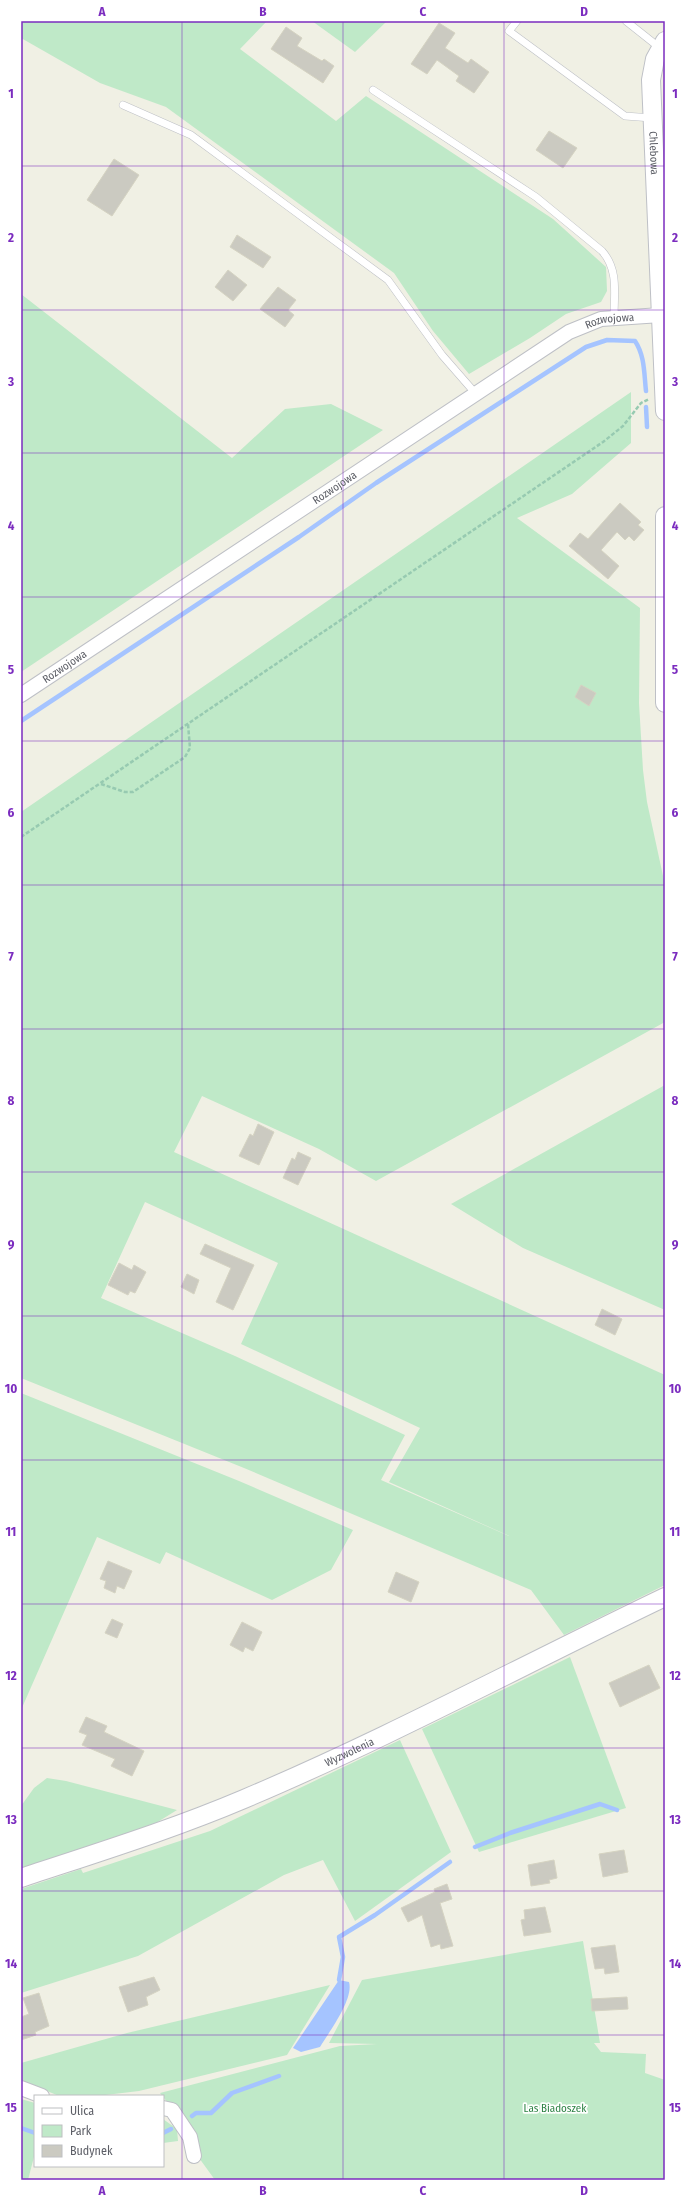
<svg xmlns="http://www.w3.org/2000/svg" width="686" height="2201" font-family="'Fira Sans Condensed',sans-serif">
  <rect width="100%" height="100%" fill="#f0f0e4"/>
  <g fill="#bfe9c8" fill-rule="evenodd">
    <path d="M21,21H267L240,49L336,121L366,96L553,219L606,267L607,291L601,302L566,314L530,338L469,374L433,331L394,273L166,107L100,83L21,38Z"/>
    <path d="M312,21H387L355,52Z"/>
    <path d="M21,294L232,458L285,409L331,404L383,430L21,672Z"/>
    <path d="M631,392V443L572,494L517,518L640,608L639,703L643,770L647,802L665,885V1022L376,1181L319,1149L202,1096L174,1152L665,1375V1585L564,1635L531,1590L244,1468L21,1378V812ZM145,1202L278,1263L241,1344L420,1428L389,1482L516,1539L381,1480L405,1435L235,1356L101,1298Z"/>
    <path d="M665,1085V1310L523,1248L451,1204Z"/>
    <path d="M21,1393L239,1481L353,1530L331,1570L272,1600L166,1552L160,1564L97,1537L21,1710Z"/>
    <path d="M570,1657L626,1808L479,1852L422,1729Z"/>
    <path d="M400,1740L451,1852L355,1921L323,1860L284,1875L138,1956L21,1993V1889L81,1869L83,1873L210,1831Z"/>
    <path d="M47,1778L66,1781L177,1810L143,1831L21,1871V1806L34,1788Z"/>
    <path d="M583,1941L600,2043H594L601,2052L646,2054L645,2073L665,2080V2180H215L194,2151L183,2122L160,2093L340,2046L377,2044L329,2043L362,1980Z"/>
    <path d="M330,1985L287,2055L139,2091L97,2096H59L21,2080V2063L127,2033Z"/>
    <path d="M21,2099L35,2103V2153L28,2180H21Z"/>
    <path d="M163,2119L177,2129L178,2141L163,2143Z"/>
  </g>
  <path fill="#a5c4ff" d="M339,1980L349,1982C354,1999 329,2032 320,2047L301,2052L293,2048Z"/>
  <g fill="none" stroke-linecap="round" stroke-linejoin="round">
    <g stroke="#a5c4ff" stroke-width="4.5">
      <path d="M646,407L647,427"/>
      <path d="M21,721L299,537L376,483L586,347L607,340L635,341C645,356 644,374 646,391"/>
      <path d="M475,1847L510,1833L600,1804L617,1810"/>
      <path d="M339,1980L343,1957L339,1937L375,1915L450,1862"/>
      <path d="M192,2116L196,2113H211L232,2093L279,2076"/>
      <path d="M21,2128L35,2133"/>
      <path d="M163,2133L171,2129"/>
    </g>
  </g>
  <g fill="#cbcac1" stroke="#d5d3c2">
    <path d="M439,23L455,33L445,48L468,63L471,59L489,72L474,93L456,81L459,76L437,60L427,74L411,64Z"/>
    <path d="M286,27L302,38L297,46L322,61L324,59L334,66L323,83L271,49Z"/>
    <path d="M549,131L577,148L563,168L536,150Z"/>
    <path d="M114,159L139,175L112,216L87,200Z"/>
    <path d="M237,235L271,257L263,268L230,247Z"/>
    <path d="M228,270L247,285L233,301L215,287Z"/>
    <path d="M278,287L296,300L288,310L294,315L285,327L260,309Z"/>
    <path d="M620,503L641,522L638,525L644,530L634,541L629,536L625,540L617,532L601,550L619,566L608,579L569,546L580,533L588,539Z"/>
    <path d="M581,685L596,693L589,706L575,697Z"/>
    <path d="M258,1124L274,1132L259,1165L239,1156L250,1134L253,1136Z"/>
    <path d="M298,1152L311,1158L298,1185L283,1178L292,1158L295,1160Z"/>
    <path d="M205,1244L254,1265L233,1310L216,1302L231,1268L200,1254Z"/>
    <path d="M119,1263L132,1270L134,1265L146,1272L135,1293L130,1291L128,1295L108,1285Z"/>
    <path d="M187,1274L199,1280L194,1294L181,1287Z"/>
    <path d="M602,1309L622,1319L615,1335L595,1325Z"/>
    <path d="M108,1561L132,1571L124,1589L117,1586L115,1593L104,1588L106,1581L100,1579Z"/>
    <path d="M396,1572L419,1582L411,1602L388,1592Z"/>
    <path d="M112,1619L123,1624L117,1638L105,1633Z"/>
    <path d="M242,1622L262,1632L253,1651L245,1647L243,1652L230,1645Z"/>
    <path d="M649,1665L660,1688L620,1707L609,1683Z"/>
    <path d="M86,1717L107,1726L104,1732L144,1751L132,1776L111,1766L115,1759L82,1745L87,1735L79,1732Z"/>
    <path d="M624,1850L628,1872L603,1877L599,1854Z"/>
    <path d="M554,1860L557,1878L549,1880L550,1883L531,1886L528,1865Z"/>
    <path d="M447,1884L452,1899L440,1903L453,1946L441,1949L440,1944L431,1947L422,1915L408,1922L401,1908L435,1892L434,1889Z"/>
    <path d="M545,1907L551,1932L524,1936L521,1920L525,1919L524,1910Z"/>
    <path d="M615,1945L619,1972L605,1974L604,1968L595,1969L591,1948Z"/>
    <path d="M154,1977L160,1990L146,1997L148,2005L128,2012L119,1987Z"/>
    <path d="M39,1993L49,2026L35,2032L36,2035L21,2040V2017L29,2014L23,1998Z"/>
    <path d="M627,1997L628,2009L592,2011L591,1999Z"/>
  </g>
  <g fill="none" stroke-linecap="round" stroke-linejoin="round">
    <defs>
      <g id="service">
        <path d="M517,21L509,31L625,116L652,118"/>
        <path d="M626,21L660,48"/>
        <path d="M373,90L536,197L602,251C619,270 614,294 614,318"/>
        <path d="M123,105L191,135L388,280L442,355L476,394"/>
      </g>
      <g id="minor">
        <path id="s1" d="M21,695L569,332L601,319L661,315"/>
        <path d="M21,2088L42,2096"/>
        <path d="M163,2108L172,2110L190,2137L194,2156"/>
      </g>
      <g id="tertiary">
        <path id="s2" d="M665,41L655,59L651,80L665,411"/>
        <path d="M665,516V703"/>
        <path id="s3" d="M21,1878C96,1853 171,1830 244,1799C386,1739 525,1664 665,1597"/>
      </g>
    </defs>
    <use href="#service" stroke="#bec0c6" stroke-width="8"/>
    <use href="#minor" stroke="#bec0c6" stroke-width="16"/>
    <use href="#tertiary" stroke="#bec0c6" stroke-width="20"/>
    <g stroke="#97cab1" stroke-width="2.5" stroke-dasharray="4 2" stroke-linecap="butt">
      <path d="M101,784L125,792H133L185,757L190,748L188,724"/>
      <path d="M21,837L603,442L623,426L641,403L649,399"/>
    </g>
    <use href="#service" stroke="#fff" stroke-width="7"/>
    <use href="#minor" stroke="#fff" stroke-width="14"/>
    <use href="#tertiary" stroke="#fff" stroke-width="18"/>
  </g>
  <path fill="none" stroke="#7b2cbf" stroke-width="1" stroke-opacity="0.55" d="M182,21V2180M343,21V2180M504,21V2180M21,166H665M21,310H665M21,453H665M21,597H665M21,741H665M21,885H665M21,1029H665M21,1172H665M21,1316H665M21,1460H665M21,1604H665M21,1748H665M21,1891H665M21,2035H665"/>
  <g text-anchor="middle" stroke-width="3.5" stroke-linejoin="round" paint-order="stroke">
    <g font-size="11" fill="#5c5e66" stroke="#fff">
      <text dy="4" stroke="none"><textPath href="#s2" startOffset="115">Chlebowa</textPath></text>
      <text dy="4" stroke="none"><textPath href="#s1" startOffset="700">Rozwojowa</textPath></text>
      <text dy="4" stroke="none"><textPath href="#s1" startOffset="376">Rozwojowa</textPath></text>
      <text dy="4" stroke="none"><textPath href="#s1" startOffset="52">Rozwojowa</textPath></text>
      <text dy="4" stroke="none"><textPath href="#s3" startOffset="352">Wyzwolenia</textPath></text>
    </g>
    <g font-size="11" fill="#2e8345" stroke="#fff">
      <text x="555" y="2112">Las Biadoszek</text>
    </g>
  </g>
  <rect width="686" height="2201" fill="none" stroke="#ffffff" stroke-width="44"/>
  <rect x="34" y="2095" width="130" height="72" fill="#ffffff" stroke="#bebfc2"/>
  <rect x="42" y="2108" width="20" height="6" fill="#ffffff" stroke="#bebfc2"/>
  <text x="70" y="2115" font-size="12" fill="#5c5e66">Ulica</text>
  <rect x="42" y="2125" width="20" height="12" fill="#bfe9c8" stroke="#bebfc2"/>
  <text x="70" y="2135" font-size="12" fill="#5c5e66">Park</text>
  <rect x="42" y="2145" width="20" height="12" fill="#cbcac1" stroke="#bebfc2"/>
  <text x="70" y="2155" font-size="12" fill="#5c5e66">Budynek</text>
  <rect x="22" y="22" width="642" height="2157" fill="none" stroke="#7b2cbf" stroke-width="1.5"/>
  <g font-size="13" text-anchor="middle" font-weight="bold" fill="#7b2cbf">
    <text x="102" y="16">A</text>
    <text x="263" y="16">B</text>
    <text x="423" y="16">C</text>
    <text x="584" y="16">D</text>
    <text x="11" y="98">1</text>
    <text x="675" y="98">1</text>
    <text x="11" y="242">2</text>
    <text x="675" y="242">2</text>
    <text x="11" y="386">3</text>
    <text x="675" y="386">3</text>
    <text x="11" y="530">4</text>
    <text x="675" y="530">4</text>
    <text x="11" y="674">5</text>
    <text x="675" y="674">5</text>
    <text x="11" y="817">6</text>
    <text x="675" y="817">6</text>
    <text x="11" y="961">7</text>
    <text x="675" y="961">7</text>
    <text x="11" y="1105">8</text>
    <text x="675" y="1105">8</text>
    <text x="11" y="1249">9</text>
    <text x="675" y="1249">9</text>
    <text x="11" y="1393">10</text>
    <text x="675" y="1393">10</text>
    <text x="11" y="1536">11</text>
    <text x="675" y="1536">11</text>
    <text x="11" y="1680">12</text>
    <text x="675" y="1680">12</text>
    <text x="11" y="1824">13</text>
    <text x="675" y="1824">13</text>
    <text x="11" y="1968">14</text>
    <text x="675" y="1968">14</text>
    <text x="11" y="2112">15</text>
    <text x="675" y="2112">15</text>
    <text x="102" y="2195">A</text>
    <text x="263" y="2195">B</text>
    <text x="423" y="2195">C</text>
    <text x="584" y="2195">D</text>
  </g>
</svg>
